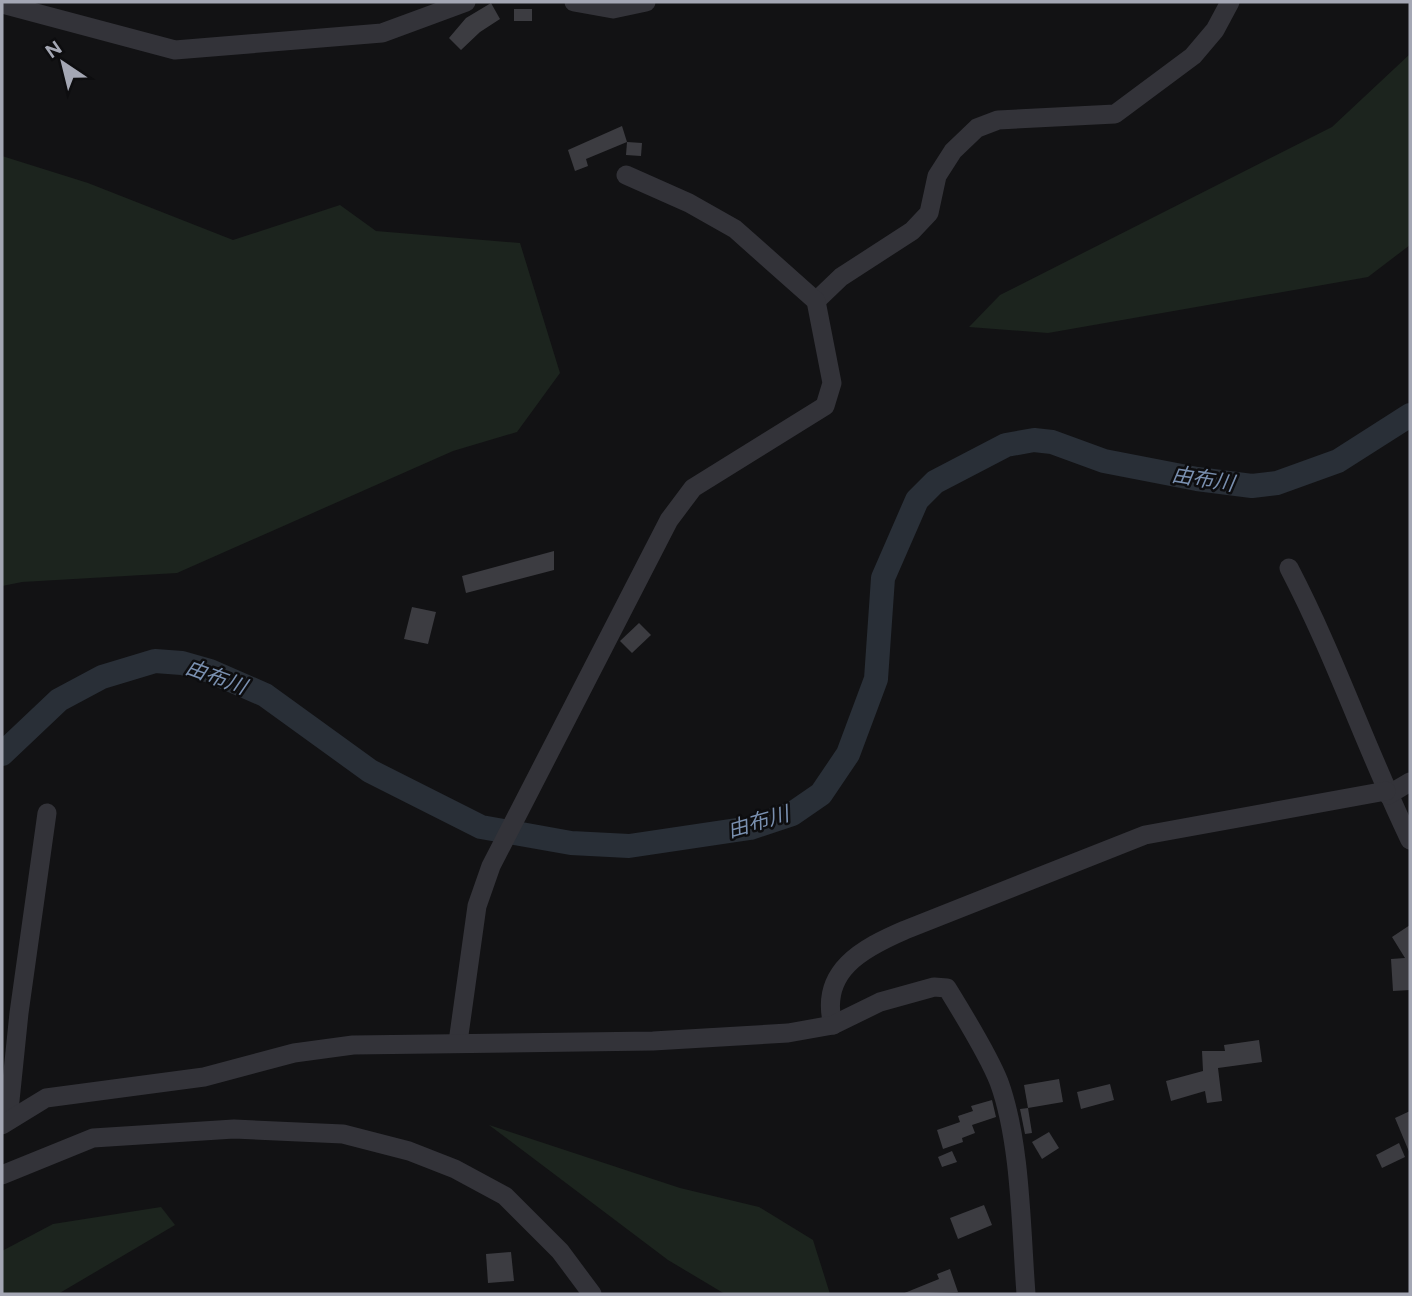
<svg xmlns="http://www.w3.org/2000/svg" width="1412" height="1296" font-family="Figtree,'Noto Sans JP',sans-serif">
  <rect width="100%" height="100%" fill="#121214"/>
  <g fill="#1c241e">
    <path d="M1410,54V245L1368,277L1048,333L969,327L1000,295L1332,127Z"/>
    <path d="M2,156L88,183L233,240L340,205L376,231L520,243L560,373L517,432L453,451L177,573L22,582L2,586Z"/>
    <path d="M489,1125L680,1188L759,1207L813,1240L830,1294H725L668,1260Z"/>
    <path d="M161,1207L175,1225L58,1294H2V1251L53,1224Z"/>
  </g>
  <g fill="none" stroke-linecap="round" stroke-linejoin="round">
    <path stroke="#292f37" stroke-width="24" d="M2,754L59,700L102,677L155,661L182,663L210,671L265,695L370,771L481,827L571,843L629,846L750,828L792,814L821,794L848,754L876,679L883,578L917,500L935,482L1006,445L1034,440L1052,442L1104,461L1197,479L1252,486L1277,483L1338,461L1410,415"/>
  </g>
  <g fill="#3c3c41">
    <path d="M491,3L500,19L480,32L461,50L449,38L466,18Z"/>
    <rect x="514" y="9" width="18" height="12"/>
    <path d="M622,126L627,142L586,159L588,166L575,171L568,150Z"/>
    <path d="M627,142L642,143L641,156L626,155Z"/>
    <path d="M554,551V570L466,593L462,576Z"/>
    <path d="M412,607L436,612L428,644L404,639Z"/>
    <path d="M639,623L651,635L632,653L620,641Z"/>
    <path d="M1410,925V990L1393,991L1391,959L1405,958L1392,937Z"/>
    <path d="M1259,1040L1262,1062L1218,1068L1222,1101L1207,1103L1205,1091L1171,1101L1166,1081L1203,1071L1202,1051H1225L1224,1045Z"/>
    <path d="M1059,1079L1063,1102L1028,1108L1024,1085Z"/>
    <path d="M1110,1084L1114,1100L1081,1109L1077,1092Z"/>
    <path d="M992,1100L996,1117L972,1125L975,1133L962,1138L963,1142L943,1149L937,1130L960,1122L958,1116L973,1111L971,1106Z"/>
    <path d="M1028,1108L1032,1133L1025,1134L1020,1109Z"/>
    <path d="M1410,1111V1154L1395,1118Z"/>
    <path d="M1049,1132L1059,1148L1042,1159L1032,1142Z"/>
    <path d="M1399,1143L1405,1157L1382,1168L1376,1155Z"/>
    <path d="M952,1151L957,1162L942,1167L938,1157Z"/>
    <path d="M984,1205L992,1225L958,1239L950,1218Z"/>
    <path d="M511,1252L514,1281L488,1283L486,1254Z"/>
    <path d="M950,1269L958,1292L902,1294L939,1279L937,1274Z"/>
  </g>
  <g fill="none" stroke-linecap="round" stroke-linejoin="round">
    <g stroke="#333339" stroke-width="19">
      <path d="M574,2L613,9L646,2"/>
      <path d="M2,4L175,50L382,33L466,2"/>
      <path d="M816,301L841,277L912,231L929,213L937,176L953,151L977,128L998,120L1115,114L1193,56L1215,30L1230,2"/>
      <path d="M1289,568C1335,656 1367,751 1410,840"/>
      <path d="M1388,795L1410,782"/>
      <path d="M833,1025C819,971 863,948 905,930L1145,835L1386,791"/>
      <path d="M458,1042L477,906L491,866L669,520L693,488L825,406L832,383L816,301L735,229L689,203L626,175"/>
      <path d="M8,1120L19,1013L47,813"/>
      <path d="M2,1125L46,1098L204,1077L294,1053L353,1045L653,1041L788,1033L833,1025L880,1002L934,987L947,988C963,1014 988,1054 999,1082C1021,1142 1021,1230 1026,1294"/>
      <path d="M2,1175L93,1138L234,1129L343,1134L409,1151L455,1169L505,1196L560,1251L592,1294"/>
    </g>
  </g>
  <g text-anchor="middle" stroke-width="5" stroke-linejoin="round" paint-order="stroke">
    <g font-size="21" font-style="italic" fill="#7a90b0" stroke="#0d0d0f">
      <text transform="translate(1203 479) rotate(9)" y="7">由布川</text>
      <text transform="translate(216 677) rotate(20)" y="7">由布川</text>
      <text transform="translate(758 822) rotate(-16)" y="7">由布川</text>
    </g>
  </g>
  <rect width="1412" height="1296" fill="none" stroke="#a4a7b4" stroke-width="7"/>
  <g transform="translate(63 63) rotate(325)" stroke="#0d0d0f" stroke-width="5" paint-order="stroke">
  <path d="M0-5L12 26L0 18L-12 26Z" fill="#a4a7b4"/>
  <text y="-10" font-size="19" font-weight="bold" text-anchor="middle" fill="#a4a7b4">N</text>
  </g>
</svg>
